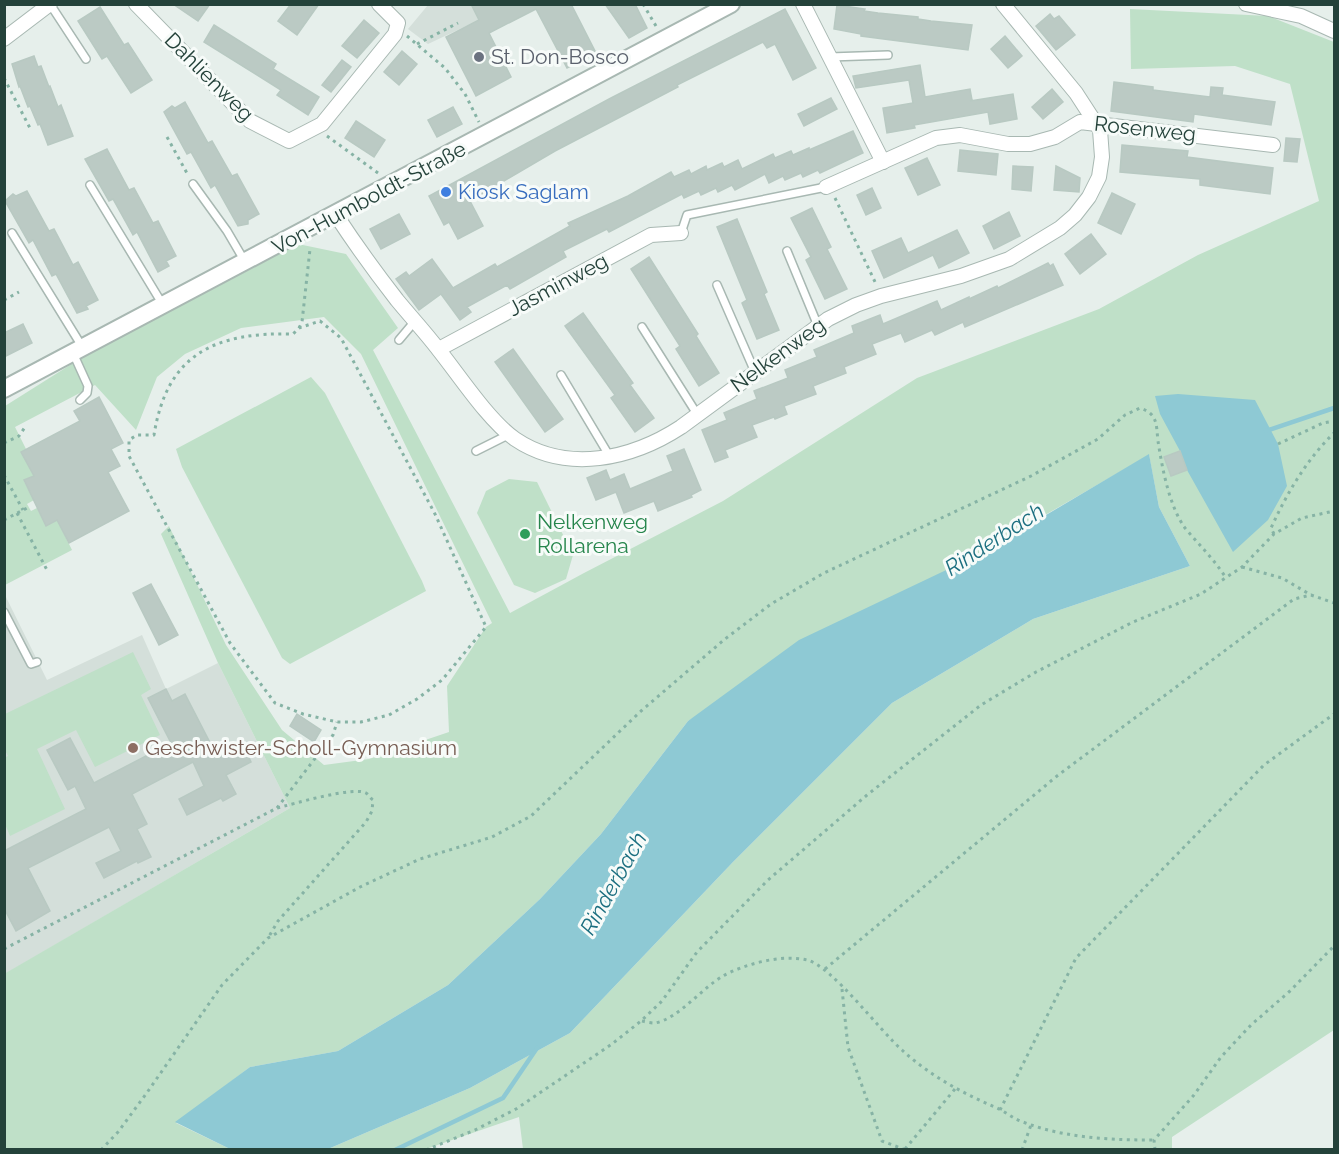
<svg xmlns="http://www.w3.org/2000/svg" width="1339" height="1154" font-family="Raleway,sans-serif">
  <rect width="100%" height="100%" fill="#e6efeb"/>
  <g fill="#d4dfda">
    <path d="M428,5H544L489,33L481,19L428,44L408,29Z"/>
    <path d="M4,593L47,680L142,635L166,689L218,663L290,808L5,974Z"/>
  </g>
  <g fill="#bfe0c8">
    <path d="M1130,9L1268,16L1334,42V1030L1172,1137V1149H523L519,1117L426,1149H328L470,1088L570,1033L733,862L892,703L1033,619L1190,566L1159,507L1149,455L688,721L601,834L540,899L448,985L338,1051L250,1067L176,1123L230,1149H5L4,974L290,808L218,663L161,534L169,526L226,645L282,730L324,765L369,759L449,732L447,686L486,627L492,623L361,354L324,317L241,328L185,354L157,377L136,430L95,385L15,427L26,449L34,476L24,481L34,500L27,504L31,511L37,508L46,526L57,520L72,550L5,585V406L78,360L298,244L346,254L398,328L373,350L510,613L584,573L723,501L917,378L1099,309L1198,255L1319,201L1290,84L1235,66L1131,69Z"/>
    <path d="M311,377L325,393L422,581L426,591L290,664L282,658L182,467L176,449Z"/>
    <path d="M509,479L537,482L573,555L566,579L535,593L514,585L477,513L486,491Z"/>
    <path d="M133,652L151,689L141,695L160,735L95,767L76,730L37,749L65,809L10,836L5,824L4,758L8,756L5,750V714Z"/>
  </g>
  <g fill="#8ec9d4">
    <path d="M1178,394L1255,400L1278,444L1287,486L1268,520L1233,552L1187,470L1180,451L1160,414L1155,396Z"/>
    <path d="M1149,454L1159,507L1190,566L1033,619L892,703L733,862L570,1033L470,1088L328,1149H230L175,1122L250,1067L338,1051L448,985L540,899L601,834L688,721L799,640L982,553Z"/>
  </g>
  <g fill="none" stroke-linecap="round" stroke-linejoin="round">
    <g stroke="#8ec9d4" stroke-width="4.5">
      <path d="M1266,431L1334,408"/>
      <path d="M395,1150L503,1098L537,1048"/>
    </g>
  </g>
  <g fill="#bbcac4" stroke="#b8c9c2" stroke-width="1.5">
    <path d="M173,4H210L198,21Z"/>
    <path d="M291,4H319L297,35L278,21Z"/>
    <path d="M471,4H571L596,53L567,68L536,9L489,33L511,77L476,96L446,37L479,20Z"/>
    <path d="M605,4H635L647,28L629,38Z"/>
    <path d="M837,5L865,9L864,11L878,13L918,17V19L931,21L972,25L968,50L861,36V34L834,29Z"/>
    <path d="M100,7L124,45L128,43L152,80L131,93L107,56L102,59L78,21Z"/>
    <path d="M785,9L816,68L793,80L775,44L767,48L763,42L677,85L678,87L555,151L470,201L483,226L458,239L449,222L444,225L429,196L611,98Z"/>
    <path d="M1050,14L1054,19L1059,16L1075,35L1056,50L1036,26Z"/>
    <path d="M364,20L379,33L357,58L342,46Z"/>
    <path d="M214,25L276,64L273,69L319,97L308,115L277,95L281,90L204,42Z"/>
    <path d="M1005,36L1022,56L1008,68L991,49Z"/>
    <path d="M402,51L417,64L399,85L384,72Z"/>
    <path d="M34,56L38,67L41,66L49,87L50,86L58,107L61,105L73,136L48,145L40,124L38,125L30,106L28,107L20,86L19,87L12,64Z"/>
    <path d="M342,60L351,67L331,92L322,85Z"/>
    <path d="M920,65L925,97L970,89L972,100L970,101L1013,94L1017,119L990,124L988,112L914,125L915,128L887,133L883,108L913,103L909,80L856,88L853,76Z"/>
    <path d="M1114,82L1153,87V90L1210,97L1211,87L1223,88L1222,95L1275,102L1271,125L1194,114L1193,122L1111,111Z"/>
    <path d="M1052,89L1063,102L1043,119L1032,107Z"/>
    <path d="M831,98L837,109L804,126L798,114Z"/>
    <path d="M185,102L208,143L212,141L232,176L237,174L259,214L248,220V224L238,226L215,185L211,188L191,152L187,154L164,112L172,106L175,108Z"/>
    <path d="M453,107L462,124L437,137L428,120Z"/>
    <path d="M356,121L385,140L374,157L345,138Z"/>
    <path d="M853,131L863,153L820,173L818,170L803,177L801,173L785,180L783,176L769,183L765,174L735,190L732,185L718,192L716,188L701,195L699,191L684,198L682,194L609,232L607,229L563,251L566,257L510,289L507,285L467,307L471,312L460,320L441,294L419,310L396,279L406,272L409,276L432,259L453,288L495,264L497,267L570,226L568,223L628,196L671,172L674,177L689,170L691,174L706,166L707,170L722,163L724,167L738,160L742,169L773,154L775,158L791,151L793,155L809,148V150Z"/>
    <path d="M1286,138L1300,139L1297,162L1284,161Z"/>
    <path d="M1122,145L1188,151L1187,157L1273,168L1270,194L1200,185V179L1120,172Z"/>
    <path d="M107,149L129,190L134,188L153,223L158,221L176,256L166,261L169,266L158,272L137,232L133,235L113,199L109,201L85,159Z"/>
    <path d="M960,150L998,154L996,175L958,171Z"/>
    <path d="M927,158L940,185L918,195L905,168Z"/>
    <path d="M1013,166L1033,167L1031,191L1012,189Z"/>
    <path d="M1056,166L1080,178L1079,192L1054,190Z"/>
    <path d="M872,188L881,208L866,215L857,195Z"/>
    <path d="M27,191L49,231L54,229L73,265L78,262L98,300L86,306L88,309L77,313L56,274L52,276L33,240L29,243L5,201L13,194L16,196Z"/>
    <path d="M1112,193L1135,204L1121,234L1098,223Z"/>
    <path d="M812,208L831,247L827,249L847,289L825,299L806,260L811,257L791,218Z"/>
    <path d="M1009,212L1020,236L994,249L983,226Z"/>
    <path d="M399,214L410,234L381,249L370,229Z"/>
    <path d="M737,219L767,292L764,294L779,330L757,339L742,303L747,300L717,227Z"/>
    <path d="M957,230L969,253L939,268L933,255L884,278L872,251L901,238L908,253Z"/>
    <path d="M1091,234L1106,254L1080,274L1065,254Z"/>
    <path d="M649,257L698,334L696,336L719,373L699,386L676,349L680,346L631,269Z"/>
    <path d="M1048,263L1050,266L1053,264L1063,285L965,327L963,322L935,335L932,330L905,342L901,333L872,344L876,354L844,367L846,373L813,386L816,394L784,406L787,414L775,419L774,417L752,425L757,437L725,450L728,457L715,462L702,430L727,420L724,413L757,399L754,391L788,378L785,370L817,357L814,350L854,333L852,326L880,315L883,324L937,301L941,310L969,297V299L997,286L998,288Z"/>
    <path d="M583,313L633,383L630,385L654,418L635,432L611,398L615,395L565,326Z"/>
    <path d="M23,324L32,343L4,357V333Z"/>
    <path d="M513,349L563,419L545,432L495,362Z"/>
    <path d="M99,397L123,443L111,449L120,466L108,472L129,511L69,543L57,520L46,526L24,480L34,476L21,452L80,421L74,411Z"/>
    <path d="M684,449L701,490L691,495L692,497L658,511L654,501L624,513L616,492L596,500L587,478L606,470L610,480L624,474L630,489L673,471L667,456Z"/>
    <path d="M1180,451L1187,470L1171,476L1164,457Z"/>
    <path d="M151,584L178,635L159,645L133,593Z"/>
    <path d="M166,689L172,701L185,694L218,758L243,745L251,762L226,775L236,794L223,801L221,798L187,815L179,799L204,786L193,762L132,794L147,824L137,829L151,857L138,863L137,861L104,878L96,863L121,851L109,827L28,868L50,911L16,931L4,908V851L86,809L75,786L68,790L47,750L70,738L94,783L171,743L148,698Z"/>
    <path d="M297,714L321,730L314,742L290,726Z"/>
  </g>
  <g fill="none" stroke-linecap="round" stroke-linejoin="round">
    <defs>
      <g id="service">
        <path d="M50,4L86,59"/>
        <path d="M830,57L888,55"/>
        <path d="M193,184L227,231L244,260"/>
        <path d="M90,185L163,305"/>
        <path d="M12,233L83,348"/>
        <path d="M681,233L687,215L826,187"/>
        <path d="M787,251L818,326"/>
        <path d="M717,285L755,372"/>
        <path d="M642,327L697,414"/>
        <path d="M399,340L415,321"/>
        <path d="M73,353L88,386L87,393L80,400"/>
        <path d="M561,375L610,457"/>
        <path d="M476,451L510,434"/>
        <path d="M4,612L31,664L37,662"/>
      </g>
      <g id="minor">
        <path d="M136,4L250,121L289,141L322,124L395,34L398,23L379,4"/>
        <path d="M803,4L883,162"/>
        <path d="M1246,4L1301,16L1334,31"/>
        <path d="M4,39L50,4"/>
        <path d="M826,187L936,138L960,135L1008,144H1030L1055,137L1080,122L1273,145"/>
        <path d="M336,215C355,244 376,273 397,300C411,317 425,332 438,349C459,375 488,420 515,439C567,474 632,459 681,427L828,319L856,305L881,296L961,276L1009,259L1060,228L1075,215L1089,197L1099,177L1102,157L1100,130L1076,93L1003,4"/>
        <path d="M439,349L651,235L681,233"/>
      </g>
      <path id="tertiary" d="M4,389L731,4"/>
    </defs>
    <use href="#service" stroke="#a8b8b2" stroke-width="10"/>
    <use href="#minor" stroke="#a8b8b2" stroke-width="16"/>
    <use href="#tertiary" stroke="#a8b8b2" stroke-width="20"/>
    <g stroke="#86b3a5" stroke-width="3" stroke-dasharray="3 4.5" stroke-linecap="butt">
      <path d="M643,4L656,26"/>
      <path d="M407,36L445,68L465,94L479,122"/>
      <path d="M417,44L458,23"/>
      <path d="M4,78L31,130"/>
      <path d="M327,136L378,173"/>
      <path d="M167,137L188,175"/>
      <path d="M835,198L876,284"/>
      <path d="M4,300L19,292"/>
      <path d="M320,321L341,338L435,514L486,627L442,680L417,699L389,715L361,722H337L303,714L275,703L230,643L129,456V440L137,435H154C167,353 216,332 293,334L299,328Z"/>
      <path d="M299,328L302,322L310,249"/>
      <path d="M4,443L19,436L25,427"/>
      <path d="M1278,444L1323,423L1334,421"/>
      <path d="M4,475L23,510"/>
      <path d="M17,513L47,570"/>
      <path d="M4,520L29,507"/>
      <path d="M1274,534L1271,528C1287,493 1307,459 1334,433"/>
      <path d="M1242,567L1282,578L1311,595"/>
      <path d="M277,808L333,735L337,722"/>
      <path d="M4,949L277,808C293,804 354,786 366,793C369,795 370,798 373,800L372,811L366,822L278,921L268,938"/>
      <path d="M825,969L1057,776L1294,599L1311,595L1334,603"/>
      <path d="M842,989L848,1047L882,1141L906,1150"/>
      <path d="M642,1021C646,1022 651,1023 655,1023C678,1019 702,988 723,976C745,964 781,954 807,960C832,966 880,1031 902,1050C929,1075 962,1093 995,1107C1005,1111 1013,1119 1023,1122C1064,1138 1110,1140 1154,1140"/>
      <path d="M1000,1110L1076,958L1264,765L1334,714"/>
      <path d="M905,1149L955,1089"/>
      <path d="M101,1150L118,1132L146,1094L222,985L268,938L360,887L420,859L492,837L531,816L641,711L725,639L771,604L824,573L1031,476L1098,439L1125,415L1140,408C1158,414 1156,424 1158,441C1162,467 1169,506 1185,528C1199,545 1214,559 1226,578"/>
      <path d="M426,1150L475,1130L516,1109L612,1044L641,1021L662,1001L697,952L768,880L867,795L981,705L1036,672L1133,622L1201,594L1242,567L1274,534L1302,518L1334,511"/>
      <path d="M1022,1150L1031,1125"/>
      <path d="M1155,1150L1154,1140L1194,1095L1221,1057L1251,1025L1290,991L1334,946"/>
    </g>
    <use href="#service" stroke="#fff" stroke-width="7"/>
    <use href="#minor" stroke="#fff" stroke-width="14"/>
    <use href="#tertiary" stroke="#fff" stroke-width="16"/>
  </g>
  <circle fill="#6b7280" stroke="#f7fbf9" stroke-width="2" cx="479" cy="57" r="6"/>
  <circle fill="#3f7fe0" stroke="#f7fbf9" stroke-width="2" cx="446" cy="192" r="6"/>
  <circle fill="#2e9e5b" stroke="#f7fbf9" stroke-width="2" cx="525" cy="534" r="6"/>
  <circle fill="#8d6e63" stroke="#f7fbf9" stroke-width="2" cx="133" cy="748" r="6"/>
  <g text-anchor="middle" stroke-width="6" stroke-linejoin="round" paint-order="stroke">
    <g font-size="21" fill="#5b616d" stroke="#f7fbf9" text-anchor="start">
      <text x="491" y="64">St. Don-Bosco</text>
    </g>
    <g font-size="21" fill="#24423a" stroke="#f7fbf9">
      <text transform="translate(209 77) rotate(45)" y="7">Dahlienweg</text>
      <text transform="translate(1145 129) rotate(6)" y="7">Rosenweg</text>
      <text transform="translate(369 198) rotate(-28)" y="7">Von-Humboldt-Straße</text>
      <text transform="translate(558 285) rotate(-28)" y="7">Jasminweg</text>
      <text transform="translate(778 355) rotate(-36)" y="7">Nelkenweg</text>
    </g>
    <g font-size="21" fill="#366cbe" stroke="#f7fbf9" text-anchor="start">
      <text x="458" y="199">Kiosk Saglam</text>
    </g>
    <g font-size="21" fill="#27864d" stroke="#f7fbf9" text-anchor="start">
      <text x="537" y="529">Nelkenweg<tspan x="537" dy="24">Rollarena</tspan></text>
    </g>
    <g font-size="21" fill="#785e54" stroke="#f7fbf9" text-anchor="start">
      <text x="145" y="755">Geschwister-Scholl-Gymnasium</text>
    </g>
    <g font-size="22" font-style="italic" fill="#1c6f80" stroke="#f7fbf9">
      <text transform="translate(994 539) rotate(-33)" y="8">Rinderbach</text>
      <text transform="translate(613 883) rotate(-61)" y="8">Rinderbach</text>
    </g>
  </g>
  <rect width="1339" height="1154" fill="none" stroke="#24423a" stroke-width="12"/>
</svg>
